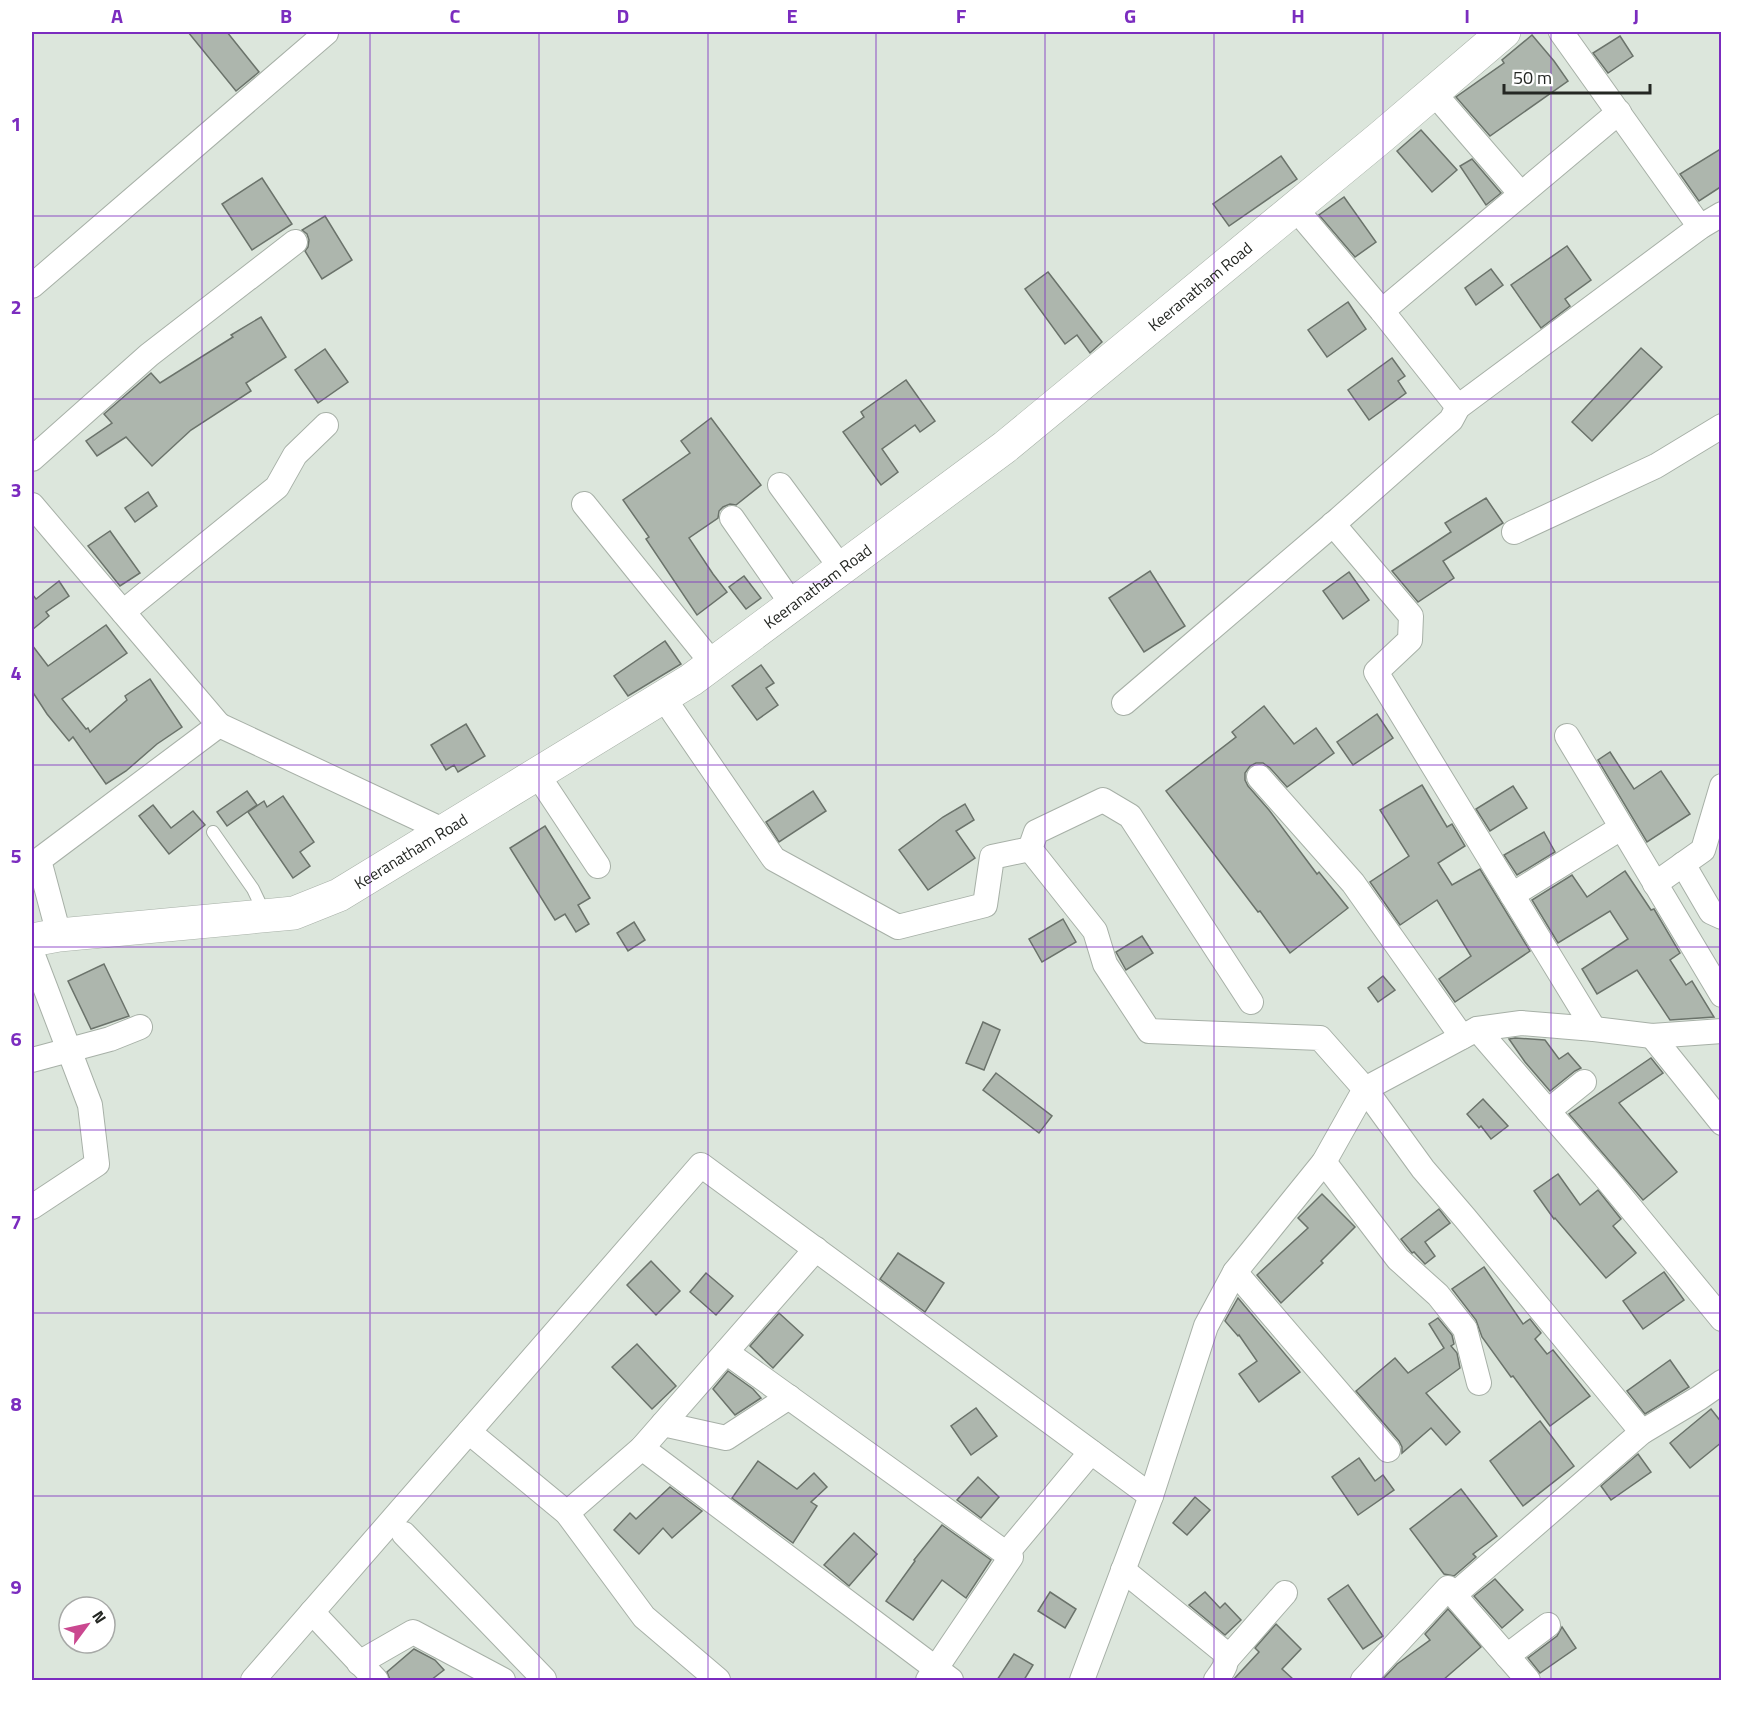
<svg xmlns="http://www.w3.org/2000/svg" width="1753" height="1712" font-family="'Titillium Web',sans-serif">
  <rect width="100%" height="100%" fill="#dce6dc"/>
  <g fill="#adb6ad" stroke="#6b736b" stroke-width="1.5">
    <path d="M188,32H227L259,72L236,91Z"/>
    <path d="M1532,35L1554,61L1568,81L1490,136L1456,97L1504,63L1502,60Z"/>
    <path d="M1620,36L1633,56L1608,73L1593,53Z"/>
    <path d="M1421,130L1457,170L1432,192L1397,151Z"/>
    <path d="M1722,148V186L1699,201L1680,174Z"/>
    <path d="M1281,156L1297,179L1229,226L1213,204Z"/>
    <path d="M1472,159L1501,193L1486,205L1460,166Z"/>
    <path d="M262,178L292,224L252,250L222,204Z"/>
    <path d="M1344,197L1376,242L1355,257L1319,215Z"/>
    <path d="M325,216L352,260L322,279L305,251L308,247L309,240L307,234L302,230Z"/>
    <path d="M1567,246L1591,280L1565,299L1570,306L1541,328L1511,285Z"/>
    <path d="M1491,269L1503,285L1476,305L1465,288Z"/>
    <path d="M1048,272L1102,342L1090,353L1077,335L1065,344L1025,289Z"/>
    <path d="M1348,302L1366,329L1327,357L1308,330Z"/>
    <path d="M261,317L286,357L246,383L251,391L191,430L152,466L126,437L97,456L86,441L112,423L104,414L151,373L160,383L233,337L231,335Z"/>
    <path d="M1641,348L1662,367L1592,441L1572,422Z"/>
    <path d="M325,349L348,382L318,403L295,370Z"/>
    <path d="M1392,358L1405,376L1398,381L1406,393L1369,420L1348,390Z"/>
    <path d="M906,380L935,421L920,432L915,425L882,449L898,472L881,485L843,432L864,417L861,412Z"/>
    <path d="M711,418L761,485L736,505L730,504L723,507L719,511L718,518L689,538L713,574L727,592L697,615L646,539L649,537L623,500L690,453L681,441Z"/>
    <path d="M148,492L157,506L135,522L125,508Z"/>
    <path d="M1486,498L1503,523L1443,561L1454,578L1418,602L1392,571L1451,532L1445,523Z"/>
    <path d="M110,531L140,573L120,586L88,546Z"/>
    <path d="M1150,571L1185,626L1144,652L1109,598Z"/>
    <path d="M1349,572L1369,600L1343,619L1323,591Z"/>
    <path d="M744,576L761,598L746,609L729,587Z"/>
    <path d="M59,581L69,596L46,612L49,616L32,630V594L36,599Z"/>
    <path d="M106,625L127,653L62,699L86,729L88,728L90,732L127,700L125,696L150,679L182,727L157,744L126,771L106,784L73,737L69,741L47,714L32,691V645L48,666Z"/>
    <path d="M665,641L681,664L628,696L614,676Z"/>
    <path d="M761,665L774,683L766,688L778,705L757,720L732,686Z"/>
    <path d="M1264,706L1294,744L1316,728L1334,753L1287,787L1270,768L1263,763H1256L1250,766L1245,773V780L1248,786L1269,810L1317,874L1319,872L1348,908L1290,953L1260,911L1258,912L1166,791L1236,737L1232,732Z"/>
    <path d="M1377,714L1393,738L1353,765L1337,742Z"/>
    <path d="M466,724L485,756L458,772L454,765L446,770L431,745Z"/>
    <path d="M1610,752L1634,789L1661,771L1690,814L1647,842L1598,760Z"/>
    <path d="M1422,785L1447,827L1452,824L1465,846L1438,863L1452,885L1480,869L1530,951L1455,1002L1439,979L1471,956L1437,900L1400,925L1370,882L1409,856L1380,810Z"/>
    <path d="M1513,786L1527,808L1490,831L1476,809Z"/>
    <path d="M247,791L257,805L227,826L217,812Z"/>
    <path d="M813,791L826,811L779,842L766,822Z"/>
    <path d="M283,796L314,842L300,852L310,866L293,878L248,812L264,801L267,807Z"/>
    <path d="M965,804L974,820L956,831L975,858L928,890L899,850L943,817Z"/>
    <path d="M153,805L171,828L193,811L205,825L169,854L139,816Z"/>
    <path d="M545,826L590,898L578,905L589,924L576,932L565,914L555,920L510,848Z"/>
    <path d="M1544,832L1555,852L1517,875L1504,855Z"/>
    <path d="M1625,871L1651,910L1654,909L1680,953L1670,960L1686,985L1692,981L1714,1017L1670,1020L1637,970L1597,994L1582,969L1628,939L1610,911L1558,943L1532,900L1572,875L1587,897Z"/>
    <path d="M1063,919L1076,942L1042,962L1029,939Z"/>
    <path d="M634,922L645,940L628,951L617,933Z"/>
    <path d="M1142,936L1153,953L1126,970L1116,952Z"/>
    <path d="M104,964L129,1016L91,1029L68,981Z"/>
    <path d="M1383,976L1395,990L1378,1002L1368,988Z"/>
    <path d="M983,1022L1000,1030L984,1070L966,1063Z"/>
    <path d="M1515,1038L1545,1040L1559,1059L1568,1053L1581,1068L1575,1071L1550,1091L1525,1062L1509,1039Z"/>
    <path d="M1651,1058L1663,1073L1619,1103L1677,1172L1643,1200L1569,1114Z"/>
    <path d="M996,1073L1052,1116L1039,1133L983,1090Z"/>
    <path d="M1483,1099L1508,1126L1491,1139L1481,1126L1479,1128L1467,1114Z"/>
    <path d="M1558,1174L1580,1205L1598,1190L1621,1219L1613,1226L1636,1253L1606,1278L1555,1218L1554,1219L1534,1191Z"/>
    <path d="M1322,1194L1355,1227L1321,1261L1323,1263L1281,1303L1257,1275L1308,1228L1298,1218Z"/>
    <path d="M1439,1209L1450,1223L1425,1242L1435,1256L1425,1264L1414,1252L1412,1253L1409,1249L1401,1239Z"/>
    <path d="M898,1253L944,1283L925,1312L880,1279Z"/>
    <path d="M651,1261L680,1291L656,1315L627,1285Z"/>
    <path d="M1484,1267L1523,1324L1530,1319L1541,1333L1535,1339L1547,1354L1553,1350L1590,1396L1550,1426L1513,1376L1511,1377L1482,1337L1476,1320L1452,1289Z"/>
    <path d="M1664,1272L1684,1300L1643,1329L1623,1301Z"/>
    <path d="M706,1273L733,1296L716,1315L690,1292Z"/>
    <path d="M1238,1298L1300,1372L1259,1402L1239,1374L1257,1361L1239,1335L1238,1336L1225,1321Z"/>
    <path d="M779,1313L803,1335L773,1368L750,1346Z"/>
    <path d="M1438,1318L1452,1335L1454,1344L1451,1346L1457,1353L1460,1368L1426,1393L1460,1432L1446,1445L1431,1428L1402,1453V1447L1399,1441L1356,1391L1395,1358L1408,1373L1444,1348L1429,1324Z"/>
    <path d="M637,1344L676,1386L652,1409L612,1367Z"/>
    <path d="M1670,1360L1689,1387L1645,1414L1627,1391Z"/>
    <path d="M728,1371L753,1389L761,1398L735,1415L713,1389Z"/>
    <path d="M976,1408L997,1436L971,1455L951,1426Z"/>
    <path d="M1711,1409L1722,1423V1442L1690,1468L1670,1443Z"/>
    <path d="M1540,1421L1574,1466L1523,1506L1490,1461Z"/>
    <path d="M1638,1454L1651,1472L1611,1500L1601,1486Z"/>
    <path d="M1359,1458L1375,1481L1383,1475L1394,1490L1358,1515L1332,1477Z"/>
    <path d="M758,1461L797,1489L814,1473L827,1487L811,1502L817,1506L793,1543L732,1498Z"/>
    <path d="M978,1477L999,1497L981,1518L957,1500Z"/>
    <path d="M670,1487L702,1511L672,1538L663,1528L639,1554L614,1530L630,1513L636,1519Z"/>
    <path d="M1461,1489L1497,1536L1473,1554L1476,1557L1454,1576L1444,1574L1410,1529Z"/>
    <path d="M1195,1497L1210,1510L1187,1535L1173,1523Z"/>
    <path d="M942,1525L991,1560L966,1598L942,1580L913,1620L886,1601L915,1561L914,1560Z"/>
    <path d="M854,1533L877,1554L849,1586L824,1565Z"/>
    <path d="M1495,1579L1523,1610L1502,1628L1474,1596Z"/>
    <path d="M1348,1585L1383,1636L1363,1649L1328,1599Z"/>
    <path d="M1050,1592L1076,1609L1065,1628L1038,1611Z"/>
    <path d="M1205,1592L1220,1608L1225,1603L1241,1620L1225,1635L1189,1605Z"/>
    <path d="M1448,1609L1481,1647L1443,1680H1382L1397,1664L1430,1640L1425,1634Z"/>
    <path d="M1276,1624L1301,1649L1282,1669L1294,1680H1233L1259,1652L1255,1648Z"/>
    <path d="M1562,1627L1576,1648L1540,1673L1528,1658L1557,1636Z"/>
    <path d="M414,1649L435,1660L444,1670L431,1680H390L387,1672Z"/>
    <path d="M1014,1654L1033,1665L1024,1680H997Z"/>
  </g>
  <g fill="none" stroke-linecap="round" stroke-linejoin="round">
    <defs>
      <path id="lane" d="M213,832L253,889L264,912"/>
      <g id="street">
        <path d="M1561,32L1700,227"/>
        <path d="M1433,92L1521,194"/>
        <path d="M1295,208L1382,311L1458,407"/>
        <path d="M32,286L326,33"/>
        <path d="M1382,311L1619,112"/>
        <path d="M32,459L149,355L295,242"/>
        <path d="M780,485L841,568"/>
        <path d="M584,504L713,664"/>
        <path d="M32,505L219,725L39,860L59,935"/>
        <path d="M732,518L792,604"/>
        <path d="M1333,524L1411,616L1410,640L1376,672L1594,1029"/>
        <path d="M1514,532L1656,466L1722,426"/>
        <path d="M123,612L277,487L295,455L326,425"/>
        <path d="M663,697L774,859L898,927L985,905L992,857L1030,849L1036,832L1103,800L1130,816L1251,1002"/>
        <path d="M1124,703L1338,520L1451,420L1458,407L1700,227L1722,214"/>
        <path d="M219,725L445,831"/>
        <path d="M1567,736L1722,995"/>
        <path d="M537,774L598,866"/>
        <path d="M1259,777L1353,883L1462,1037"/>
        <path d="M1030,849L1095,931L1105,964L1149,1031L1320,1038L1365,1089L1423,1169L1465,1218L1642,1432"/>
        <path d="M1683,864L1711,912L1722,917"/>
        <path d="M1655,884L1703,850L1722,786"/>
        <path d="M1512,895L1621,828"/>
        <path d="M32,953L90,1105L97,1164L32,1207"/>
        <path d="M1477,1029L1605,1177L1722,1319"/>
        <path d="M1652,1036L1722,1123"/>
        <path d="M32,1060L110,1039L140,1027"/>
        <path d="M1548,1111L1584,1082"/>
        <path d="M1324,1162L1398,1259L1438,1295L1465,1329L1479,1383"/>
        <path d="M1235,1272L1388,1450"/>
        <path d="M726,1352L1011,1557L928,1680"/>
        <path d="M663,1424L726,1438L789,1397"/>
        <path d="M469,1432L567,1513L644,1617L718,1680"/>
        <path d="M642,1448L951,1680"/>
        <path d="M567,1513L642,1448L816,1249"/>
        <path d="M404,1534L544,1679L543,1680"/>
        <path d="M1006,1554L1091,1452"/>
        <path d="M1123,1570L1224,1652C1229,1664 1223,1670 1216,1680"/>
        <path d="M1454,1595L1642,1432L1699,1398L1722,1382"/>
        <path d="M312,1612L376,1680"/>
        <path d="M1507,1656L1548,1625"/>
        <path d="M1227,1659L1285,1593"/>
        <path d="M359,1663L413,1632L503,1680"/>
        <path d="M253,1680L701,1165L1151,1496"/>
        <path d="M1082,1680L1151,1496L1206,1326L1235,1272L1324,1162L1365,1089L1477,1029L1521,1023L1594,1029L1652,1036L1722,1031"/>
        <path d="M1363,1680L1448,1588L1528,1680"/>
      </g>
      <g id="secondary">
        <path id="s1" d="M32,940L59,935L294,913L339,895L691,680L1005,447L1381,137L1504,32"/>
      </g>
    </defs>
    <use href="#lane" stroke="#a7b0a7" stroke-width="14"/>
    <use href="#street" stroke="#a7b0a7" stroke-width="26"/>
    <use href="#secondary" stroke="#a7b0a7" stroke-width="34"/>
    <use href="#lane" stroke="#fff" stroke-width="12"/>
    <use href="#street" stroke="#fff" stroke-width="24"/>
    <use href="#secondary" stroke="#fff" stroke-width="33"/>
  </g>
  <path fill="none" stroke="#7b2cbf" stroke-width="1.5" stroke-opacity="0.55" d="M202,32V1680M370,32V1680M539,32V1680M708,32V1680M876,32V1680M1045,32V1680M1214,32V1680M1383,32V1680M1551,32V1680M32,216H1722M32,399H1722M32,582H1722M32,765H1722M32,947H1722M32,1130H1722M32,1313H1722M32,1496H1722"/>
  <g text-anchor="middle" stroke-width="6" stroke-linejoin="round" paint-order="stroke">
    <g font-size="16" fill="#242723" stroke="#fff">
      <text dy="6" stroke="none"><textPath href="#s1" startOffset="1368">Keeranatham Road</textPath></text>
      <text dy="6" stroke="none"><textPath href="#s1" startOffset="882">Keeranatham Road</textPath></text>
      <text dy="6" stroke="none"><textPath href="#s1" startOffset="396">Keeranatham Road</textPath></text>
    </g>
  </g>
  <rect width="1753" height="1712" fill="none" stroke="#ffffff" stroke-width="66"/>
  <g transform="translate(87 1625) rotate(57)"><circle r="28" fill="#ffffff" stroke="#a7a9a7" stroke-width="1.5"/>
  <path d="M0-4.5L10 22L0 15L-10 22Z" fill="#ca4890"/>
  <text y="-9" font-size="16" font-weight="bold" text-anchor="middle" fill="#242723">N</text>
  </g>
  <path d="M1504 84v9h146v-9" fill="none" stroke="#242723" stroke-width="3"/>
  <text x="1513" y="84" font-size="18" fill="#242723" stroke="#ffffff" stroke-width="4.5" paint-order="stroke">50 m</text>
  <rect x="33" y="33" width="1687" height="1646" fill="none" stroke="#7b2cbf" stroke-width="2"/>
  <g font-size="20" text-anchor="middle" font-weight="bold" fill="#7b2cbf">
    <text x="117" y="23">A</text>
    <text x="286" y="23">B</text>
    <text x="455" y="23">C</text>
    <text x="623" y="23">D</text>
    <text x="792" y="23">E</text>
    <text x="961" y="23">F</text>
    <text x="1130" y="23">G</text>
    <text x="1298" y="23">H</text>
    <text x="1467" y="23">I</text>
    <text x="1636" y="23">J</text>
    <text x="16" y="131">1</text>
    <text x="16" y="314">2</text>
    <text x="16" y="497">3</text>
    <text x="16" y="680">4</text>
    <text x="16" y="863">5</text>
    <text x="16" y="1046">6</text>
    <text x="16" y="1229">7</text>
    <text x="16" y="1411">8</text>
    <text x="16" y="1594">9</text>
  </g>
</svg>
